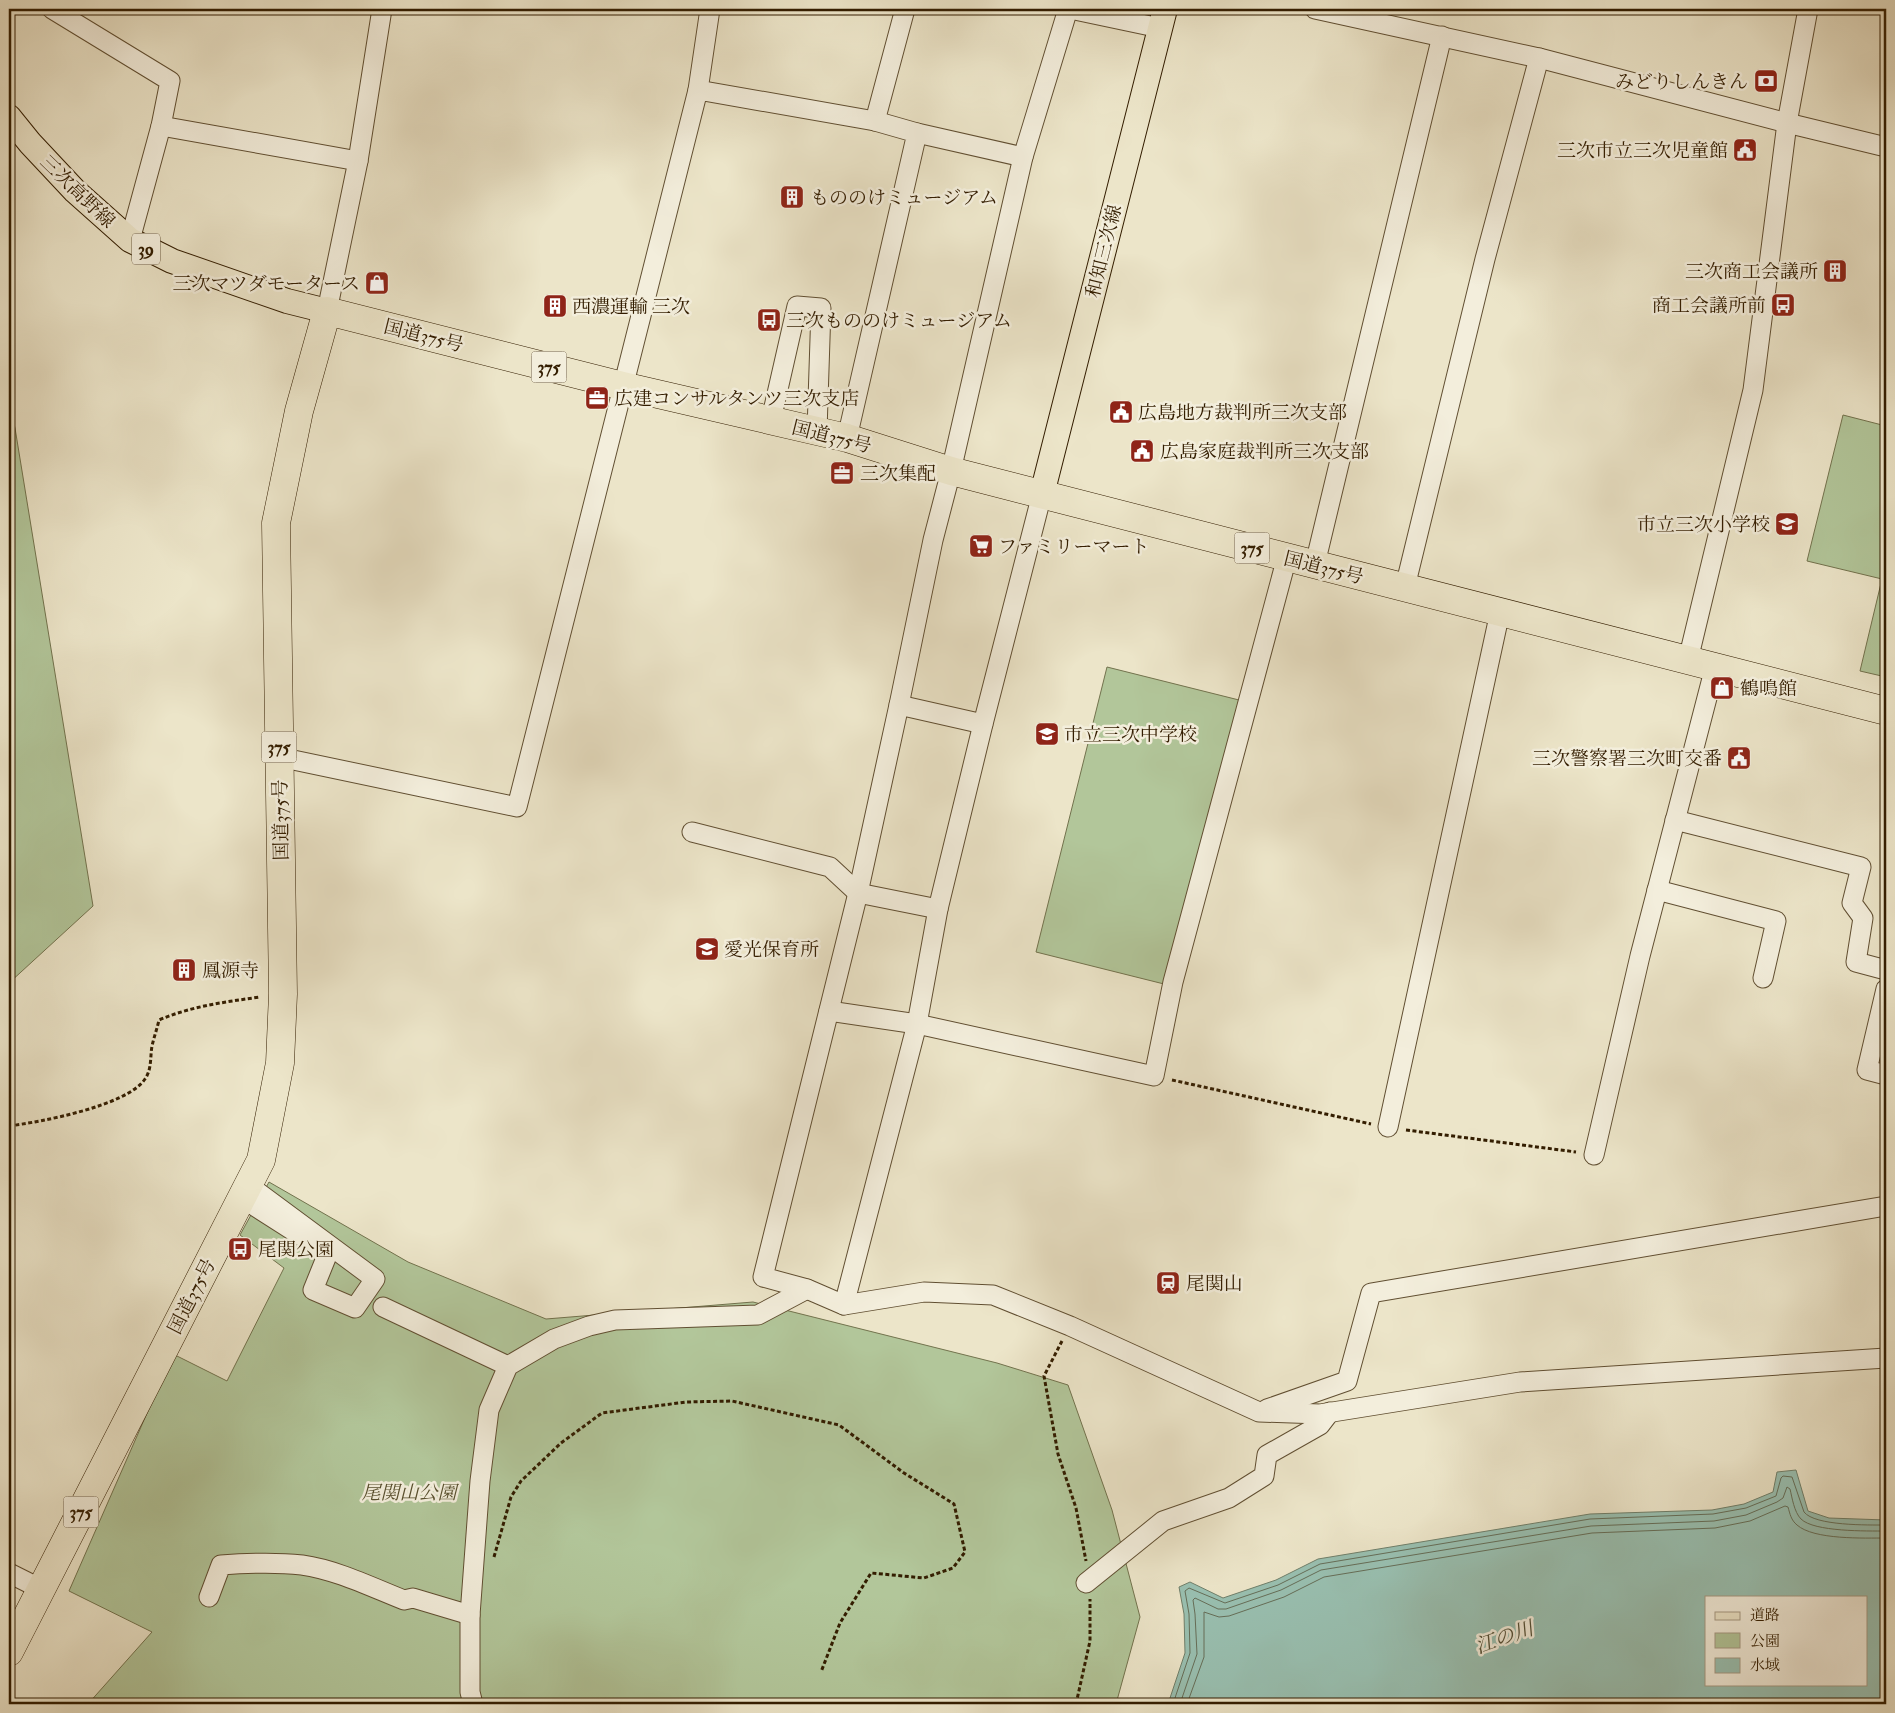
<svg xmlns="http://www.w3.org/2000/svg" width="1895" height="1713" font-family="'IM FELL Double Pica','Noto Serif JP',serif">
  <rect width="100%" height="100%" fill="#ece5c9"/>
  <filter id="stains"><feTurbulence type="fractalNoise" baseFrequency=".004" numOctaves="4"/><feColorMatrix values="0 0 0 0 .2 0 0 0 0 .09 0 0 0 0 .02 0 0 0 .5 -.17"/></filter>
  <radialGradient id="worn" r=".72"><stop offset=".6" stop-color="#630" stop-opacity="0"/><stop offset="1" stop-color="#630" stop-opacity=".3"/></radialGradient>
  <g fill="#b2c69a" stroke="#72724d">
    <path d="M9,404L15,428L93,906L9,983Z"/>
    <path d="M1843,415L1886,426V677L1860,671L1882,579L1807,561Z"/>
    <path d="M1107,667L1239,700L1168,985L1036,952Z"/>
    <path d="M269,1182L408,1262L546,1319L753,1302L997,1363L1068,1385L1112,1510L1140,1617L1116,1704H88L152,1632L69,1591L173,1354L227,1381L284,1268L240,1235Z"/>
  </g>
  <path fill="#99c0b1" stroke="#707f6a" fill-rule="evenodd" d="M1796,1470L1808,1511L1829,1518L1886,1520V1704H1168L1185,1653L1184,1614L1179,1587L1190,1582L1223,1598L1276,1580L1318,1559L1590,1514L1712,1510L1744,1504L1773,1492L1777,1472ZM1706,1597H1866V1684H1706Z"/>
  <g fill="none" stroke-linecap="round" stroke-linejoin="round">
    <g stroke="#666e58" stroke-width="1">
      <path d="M1173,1704L1190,1653L1189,1614L1185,1591L1189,1588L1225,1603L1278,1585L1320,1564L1590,1519L1713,1514L1746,1508L1776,1496L1781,1478L1783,1476L1792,1477L1804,1512C1815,1526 1868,1525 1886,1525"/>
      <path d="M1180,1704L1197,1654L1195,1614L1193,1600L1195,1598L1218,1609H1226L1281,1590L1321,1570L1591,1526L1714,1521L1746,1515L1777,1502L1783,1498L1787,1487L1790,1489C1792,1497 1794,1512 1801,1519C1814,1532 1867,1531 1886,1531"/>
      <path d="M1187,1704L1204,1657V1612L1219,1617L1229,1616L1284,1597L1324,1577L1592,1533L1715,1528L1750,1521L1785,1506L1788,1507C1790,1514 1791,1520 1797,1525C1814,1540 1864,1538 1886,1538"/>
    </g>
    <defs>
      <g id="minor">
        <path d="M52,9L170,81L161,126L130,240"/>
        <path d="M1068,9L1023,157L951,471L933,540L899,705L858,893L763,1277L807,1289L844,1305L924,1292L993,1295L1070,1326L1259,1412L1320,1414L1520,1382L1886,1358"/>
        <path d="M1070,9L1160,28"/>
        <path d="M1315,9L1539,58L1787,123L1886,147"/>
        <path d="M698,90L710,9"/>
        <path d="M875,121L905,9"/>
        <path d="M161,126L358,161"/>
        <path d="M917,133L1023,157"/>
        <path d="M327,311L358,161L382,9"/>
        <path d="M771,420L797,306L821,308L817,431"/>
        <path d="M1315,564L1442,36"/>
        <path d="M1405,587L1485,259L1539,58"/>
        <path d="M1688,660L1753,390L1787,123L1808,9"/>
        <path d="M899,705L983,724"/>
        <path d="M279,757L517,807L698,90L875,121L917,133L847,438"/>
        <path d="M1675,820L1861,867L1852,903L1863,918L1856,962L1886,970"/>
        <path d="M692,832L830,867L858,893L938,909"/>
        <path d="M1657,890L1776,921L1763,978"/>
        <path d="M1886,989L1867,1070L1886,1075"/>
        <path d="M829,1011L917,1024L1154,1076L1173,982L1287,557"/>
        <path d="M1388,1127L1500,612"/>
        <path d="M1594,1155L1640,956L1715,667"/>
        <path d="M242,1198L328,1253L313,1290L355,1308L375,1279L248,1185"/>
        <path d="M844,1305L917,1024L938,909L983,724L1042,494"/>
        <path d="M383,1307L508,1366"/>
        <path d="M1267,1409L1347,1381L1371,1293L1886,1206"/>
        <path d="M9,1573L41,1589"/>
        <path d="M1086,1583L1163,1521L1229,1498L1264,1476L1267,1455L1320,1425L1330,1412"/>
        <path d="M209,1597L221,1565C248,1563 275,1562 302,1565C337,1570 371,1587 404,1600L413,1598L470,1615"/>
        <path d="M473,1704L470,1692V1615L480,1481L489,1410L508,1366L554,1339L589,1326L615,1320L758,1315L807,1289"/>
      </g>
      <g id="major">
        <path d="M9,117L30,143L75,191L130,240L172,261L287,301L327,311"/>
        <path d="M1042,494L1165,9"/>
      </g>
      <path id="highway" d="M9,1652L261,1160L280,1063L283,994L276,523L299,411L327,311L623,386L847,438L951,471L1886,711"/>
    </defs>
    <use href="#minor" stroke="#614f32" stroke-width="21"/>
    <use href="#major" stroke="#331d00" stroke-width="26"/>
    <use href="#highway" stroke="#331d00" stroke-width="29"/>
    <g stroke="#331d00" stroke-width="3" stroke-dasharray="4 2.5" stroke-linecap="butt">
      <path d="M1172,1080L1371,1124"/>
      <path d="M9,1126C40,1122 127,1106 145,1079C152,1069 150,1057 152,1046C154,1037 157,1029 159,1020C192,1006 225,1002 260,997"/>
      <path d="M1406,1130L1576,1152"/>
      <path d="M1062,1341L1044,1376L1058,1454L1076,1508L1086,1561"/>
      <path d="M494,1557L511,1497L521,1481L561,1443L602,1413L686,1402L732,1401L839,1425L904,1473L954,1504L965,1552L953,1568L924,1578L871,1573L840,1623L821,1672"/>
      <path d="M1076,1704L1090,1641V1599"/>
    </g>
    <use href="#minor" stroke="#f3eedc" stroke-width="19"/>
    <use href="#major" stroke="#ece5c9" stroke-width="24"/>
    <use href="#highway" stroke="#ece5c9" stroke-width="28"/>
  </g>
  <defs>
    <symbol id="bank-square" viewBox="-11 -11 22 22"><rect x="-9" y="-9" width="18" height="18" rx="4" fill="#8f2418" stroke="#f3eedc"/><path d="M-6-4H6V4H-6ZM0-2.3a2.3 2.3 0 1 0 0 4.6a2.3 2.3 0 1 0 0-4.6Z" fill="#fff"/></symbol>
    <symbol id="civic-square" viewBox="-11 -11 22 22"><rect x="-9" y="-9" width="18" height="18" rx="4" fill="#8f2418" stroke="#f3eedc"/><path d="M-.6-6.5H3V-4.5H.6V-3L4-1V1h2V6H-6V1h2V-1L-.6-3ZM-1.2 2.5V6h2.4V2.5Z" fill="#fff"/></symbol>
    <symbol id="building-square" viewBox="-11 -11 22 22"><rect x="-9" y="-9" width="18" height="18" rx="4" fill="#8f2418" stroke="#f3eedc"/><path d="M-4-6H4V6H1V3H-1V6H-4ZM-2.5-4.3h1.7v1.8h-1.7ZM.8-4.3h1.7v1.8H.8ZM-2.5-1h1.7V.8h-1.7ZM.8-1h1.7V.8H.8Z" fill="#fff"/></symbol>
    <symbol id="shop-square" viewBox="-11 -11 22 22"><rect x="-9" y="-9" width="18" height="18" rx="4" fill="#8f2418" stroke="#f3eedc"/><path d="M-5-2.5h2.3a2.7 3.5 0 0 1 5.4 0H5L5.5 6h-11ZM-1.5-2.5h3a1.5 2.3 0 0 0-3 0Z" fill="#fff"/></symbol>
    <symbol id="bus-square" viewBox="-11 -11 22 22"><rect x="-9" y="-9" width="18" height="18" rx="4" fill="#8f2418" stroke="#f3eedc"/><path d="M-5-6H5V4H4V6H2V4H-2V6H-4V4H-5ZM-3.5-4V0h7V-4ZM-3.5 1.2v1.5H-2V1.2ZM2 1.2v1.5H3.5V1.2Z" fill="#fff"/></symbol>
    <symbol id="office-square" viewBox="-11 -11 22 22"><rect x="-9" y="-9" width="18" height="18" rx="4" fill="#8f2418" stroke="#f3eedc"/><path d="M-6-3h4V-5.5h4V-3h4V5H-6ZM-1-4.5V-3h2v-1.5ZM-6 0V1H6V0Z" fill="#fff"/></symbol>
    <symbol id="school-square" viewBox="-11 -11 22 22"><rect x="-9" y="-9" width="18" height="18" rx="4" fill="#8f2418" stroke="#f3eedc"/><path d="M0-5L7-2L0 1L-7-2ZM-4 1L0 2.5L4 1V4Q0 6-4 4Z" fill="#fff"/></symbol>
    <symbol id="supermarket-square" viewBox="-11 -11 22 22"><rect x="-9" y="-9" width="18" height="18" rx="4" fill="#8f2418" stroke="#f3eedc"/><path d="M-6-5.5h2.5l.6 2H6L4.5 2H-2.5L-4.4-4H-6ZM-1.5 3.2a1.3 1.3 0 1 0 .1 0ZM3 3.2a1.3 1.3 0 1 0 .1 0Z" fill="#fff"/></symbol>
    <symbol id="station-square" viewBox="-11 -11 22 22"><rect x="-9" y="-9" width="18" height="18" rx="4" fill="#8f2418" stroke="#f3eedc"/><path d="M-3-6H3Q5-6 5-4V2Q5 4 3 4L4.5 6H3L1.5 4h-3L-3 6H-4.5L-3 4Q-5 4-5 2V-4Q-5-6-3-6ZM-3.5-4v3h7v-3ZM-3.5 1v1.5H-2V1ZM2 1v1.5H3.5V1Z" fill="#fff"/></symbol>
  </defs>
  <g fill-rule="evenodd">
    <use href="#bank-square" x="1752" y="67" width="28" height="28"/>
    <use href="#civic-square" x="1731" y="136" width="28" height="28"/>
    <use href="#building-square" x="778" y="183" width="28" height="28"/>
    <use href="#building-square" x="1821" y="257" width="28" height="28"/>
    <use href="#shop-square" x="363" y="269" width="28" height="28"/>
    <use href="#bus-square" x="1769" y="291" width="28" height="28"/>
    <use href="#building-square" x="541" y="292" width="28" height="28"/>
    <use href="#bus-square" x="755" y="306" width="28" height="28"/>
    <use href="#office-square" x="583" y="384" width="28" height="28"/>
    <use href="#civic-square" x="1107" y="398" width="28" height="28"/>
    <use href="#civic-square" x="1128" y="437" width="28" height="28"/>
    <use href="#office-square" x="828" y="459" width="28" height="28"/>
    <use href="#school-square" x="1773" y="510" width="28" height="28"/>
    <use href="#supermarket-square" x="967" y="532" width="28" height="28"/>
    <use href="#shop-square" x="1708" y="674" width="28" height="28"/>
    <use href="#school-square" x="1033" y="720" width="28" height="28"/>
    <use href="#civic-square" x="1725" y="744" width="28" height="28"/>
    <use href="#school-square" x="693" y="935" width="28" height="28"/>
    <use href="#building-square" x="170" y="956" width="28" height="28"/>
    <use href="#bus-square" x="226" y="1235" width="28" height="28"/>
    <use href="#station-square" x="1154" y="1269" width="28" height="28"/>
  </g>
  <g text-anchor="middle" stroke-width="5" stroke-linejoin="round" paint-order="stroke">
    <g fill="#f3eedc" stroke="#6d5c42" stroke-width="1">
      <rect x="132" y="233.5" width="28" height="31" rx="4"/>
      <rect x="531.5" y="351.5" width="35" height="31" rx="4"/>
      <rect x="1234.5" y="532.5" width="35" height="31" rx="4"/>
      <rect x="261.5" y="731.5" width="35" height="31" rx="4"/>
      <rect x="63.5" y="1496.5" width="35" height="31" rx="4"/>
    </g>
    <g font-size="18" font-weight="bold" fill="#331d00">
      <text x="146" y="255">39</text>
      <text x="549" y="373">375</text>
      <text x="1252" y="554">375</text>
      <text x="279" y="753">375</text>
      <text x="81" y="1518">375</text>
    </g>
    <g font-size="19" fill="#331d00" stroke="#f3eedc" text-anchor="start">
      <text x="1748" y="88" text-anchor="end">みどりしんきん</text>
      <text x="1728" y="157" text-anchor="end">三次市立三次児童館</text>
      <text x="810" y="204">もののけミュージアム</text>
      <text x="1818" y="278" text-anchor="end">三次商工会議所</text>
      <text x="360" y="290" text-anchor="end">三次マツダモータース</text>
      <text x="1766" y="312" text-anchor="end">商工会議所前</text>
      <text x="572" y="313">西濃運輸 三次</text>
      <text x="786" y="327">三次もののけミュージアム</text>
      <text x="614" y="405">広建コンサルタンツ三次支店</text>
      <text x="1138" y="419">広島地方裁判所三次支部</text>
      <text x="1160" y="458">広島家庭裁判所三次支部</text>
      <text x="860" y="480">三次集配</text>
      <text x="1770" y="531" text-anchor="end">市立三次小学校</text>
      <text x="998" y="553">ファミリーマート</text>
      <text x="1740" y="695">鶴鳴館</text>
      <text x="1064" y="741">市立三次中学校</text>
      <text x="1722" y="765" text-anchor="end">三次警察署三次町交番</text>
      <text x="724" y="956">愛光保育所</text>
      <text x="202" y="977">鳳源寺</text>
      <text x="258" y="1256">尾関公園</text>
      <text x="1186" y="1290">尾関山</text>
    </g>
    <g font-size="19" fill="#331d00" stroke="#f3eedc">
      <text transform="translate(78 191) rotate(44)" y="7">三次高野線</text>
      <text transform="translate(1103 251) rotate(-76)" y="7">和知三次線</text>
      <text transform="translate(424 335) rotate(14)" y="7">国道375号</text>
      <text transform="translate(832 436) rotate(14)" y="7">国道375号</text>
      <text transform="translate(1324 567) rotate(14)" y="7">国道375号</text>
      <text transform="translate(280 820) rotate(-91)" y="7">国道375号</text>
      <text transform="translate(191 1296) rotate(-63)" y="7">国道375号</text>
    </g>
    <g font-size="19" font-style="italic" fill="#59502e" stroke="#f3eedc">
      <text x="409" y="1499">尾関山公園</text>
    </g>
    <g font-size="20" font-style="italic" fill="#524e35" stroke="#f3eedc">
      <text transform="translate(1504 1637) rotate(-19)" y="7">江の川</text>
    </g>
  </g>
  <rect width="1895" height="1713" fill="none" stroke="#ece5c9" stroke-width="30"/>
  <rect x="10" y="10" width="1875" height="1693" fill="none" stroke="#331d00" stroke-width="2.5"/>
  <rect x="15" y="15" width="1865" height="1683" fill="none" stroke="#331d00"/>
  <rect x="1705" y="1596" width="162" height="90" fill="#f3eedc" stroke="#a69a84"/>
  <rect x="1715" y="1612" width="25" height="8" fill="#ece5c9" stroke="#a69a84"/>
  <text x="1750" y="1620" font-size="15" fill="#331d00">道路</text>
  <rect x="1715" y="1633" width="25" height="15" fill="#b2c69a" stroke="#a69a84"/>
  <text x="1750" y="1646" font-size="15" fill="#331d00">公園</text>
  <rect x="1715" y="1658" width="25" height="15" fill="#99c0b1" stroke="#a69a84"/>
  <text x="1750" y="1670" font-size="15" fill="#331d00">水域</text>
  <rect width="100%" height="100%" filter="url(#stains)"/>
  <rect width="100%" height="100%" fill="url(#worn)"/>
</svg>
